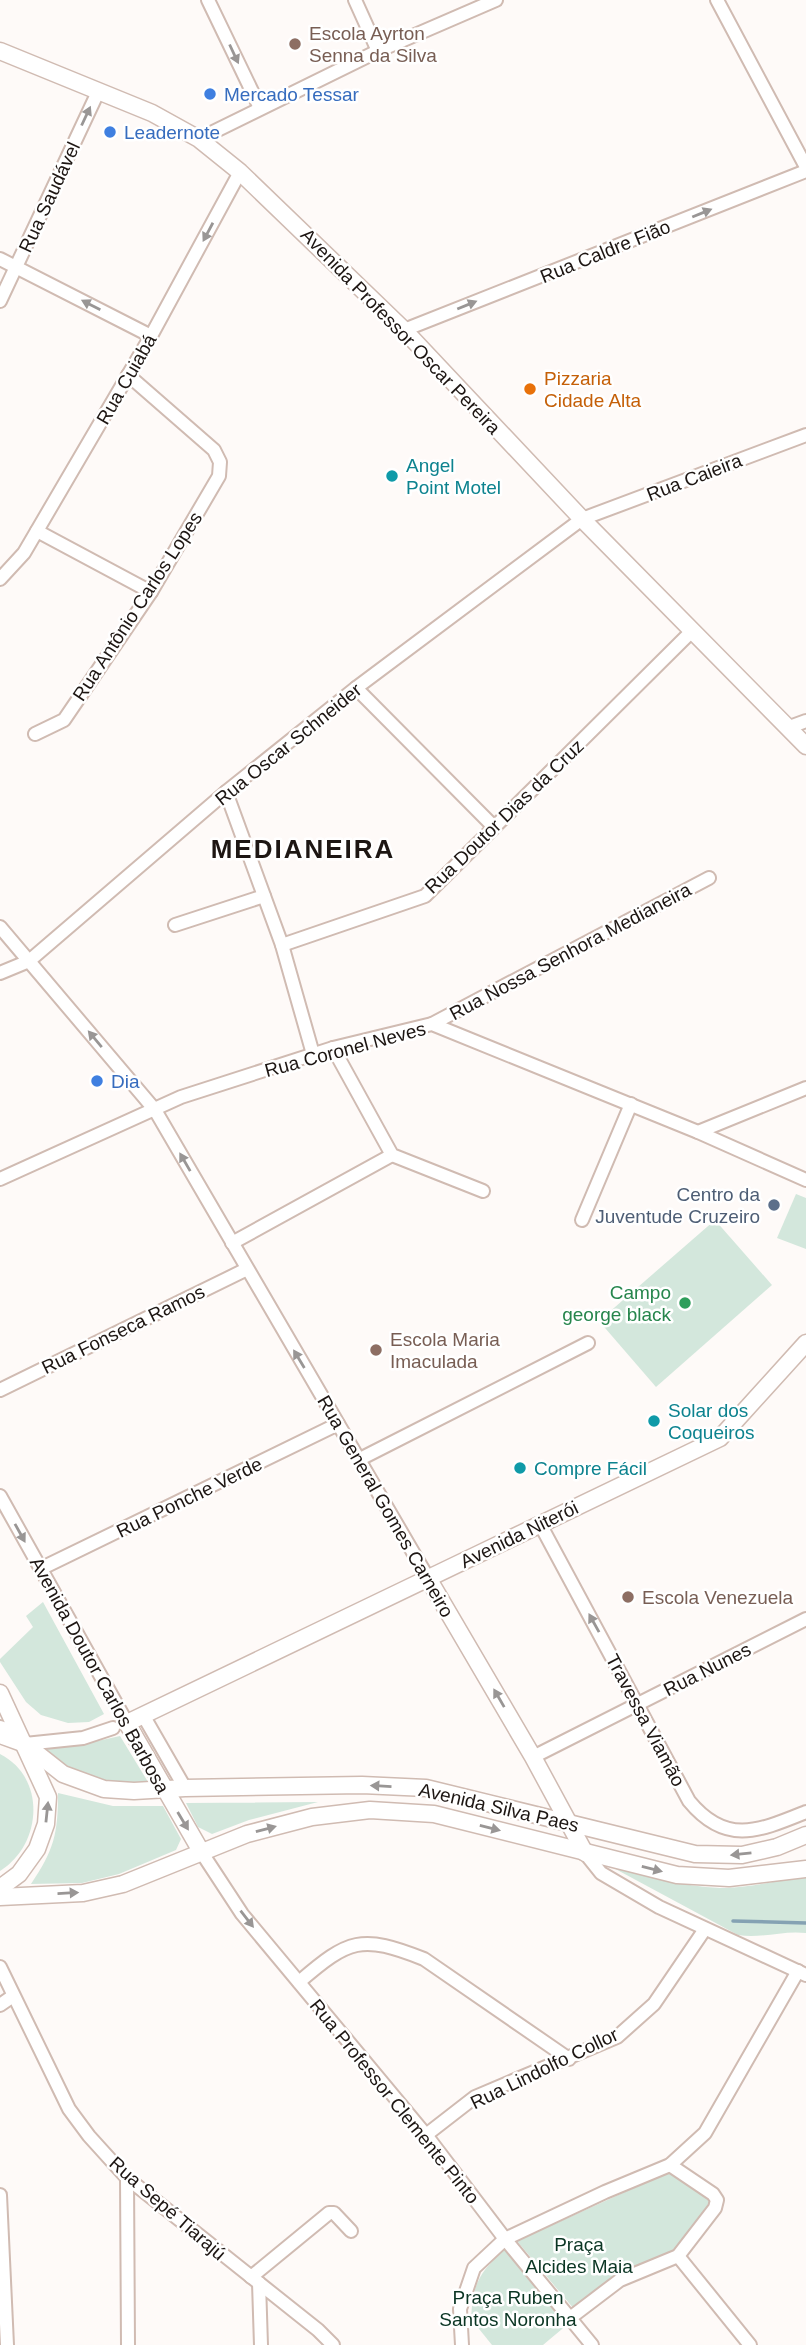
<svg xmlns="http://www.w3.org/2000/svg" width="806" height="2345" font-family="Helvetica,sans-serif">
  <rect width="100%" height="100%" fill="#fefaf8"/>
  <g fill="#d3e7dc">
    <path d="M796,1194L806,1198V1249L777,1238Z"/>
    <path d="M715,1220L772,1285L656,1387L599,1321Z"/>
    <path d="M43,1602L104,1714L89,1722L68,1723L41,1715L26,1702L0,1662V1659L33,1627L26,1616Z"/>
    <path d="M120,1736L148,1782H108L62,1767L42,1753V1745L84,1744Z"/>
    <path d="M0,1754C47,1778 42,1845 0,1871Z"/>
    <path d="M58,1793L113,1806H163L181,1839L176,1850L119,1874L82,1883L31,1884C54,1850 58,1834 58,1793Z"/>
    <path d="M318,1802L249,1820L212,1834L198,1827L186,1803Z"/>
    <path d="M608,1865C644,1874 682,1887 720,1888C749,1889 777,1879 806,1878V1933C783,1930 761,1939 738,1935Z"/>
    <path d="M669,2172L712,2201L674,2251L612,2278L574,2309L517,2241Z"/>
    <path d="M506,2248L568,2324L543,2345H492L471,2319C473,2282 479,2273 506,2248Z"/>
  </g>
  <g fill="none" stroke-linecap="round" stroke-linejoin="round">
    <path stroke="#85a2b3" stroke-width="3.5" d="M733,1921L806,1923"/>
    <defs>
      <g id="minor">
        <path d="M208,0L260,108"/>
        <path d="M355,0L378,51"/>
        <path d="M717,0L806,167"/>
        <path d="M199,139L378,51L496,0"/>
        <path d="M0,259L151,336"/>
        <path d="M0,301L98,92"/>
        <path d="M404,330L806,171"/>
        <path d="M37,531L151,592"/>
        <path d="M0,579L24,553L151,336L240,172"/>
        <path d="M356,688L494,827"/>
        <path d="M787,728L806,721"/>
        <path d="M35,734L64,720L151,592L219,476L220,462L214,450L128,375"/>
        <path d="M226,792L282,945L313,1054"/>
        <path d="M175,925L264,896"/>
        <path d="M0,927L155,1110L428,1578"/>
        <path d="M282,945L425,896L692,631"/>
        <path d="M0,973L29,961L226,792L356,688L582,519L806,435"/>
        <path d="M432,1024L709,878"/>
        <path d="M333,1048L392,1155L483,1191"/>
        <path d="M698,1132L806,1088"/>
        <path d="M0,1179L181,1097L333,1048L432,1024L698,1132L806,1180"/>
        <path d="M582,1220L631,1104"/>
        <path d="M232,1243L392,1155"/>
        <path d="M0,1390L247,1269"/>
        <path d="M360,1459L588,1343"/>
        <path d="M0,1496L127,1723"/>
        <path d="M540,1524L689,1801C726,1846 759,1831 806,1812"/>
        <path d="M40,1569L338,1424"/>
        <path d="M143,1715L185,1788"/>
        <path d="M0,1727L6,1729L25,1744L83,1738L113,1728"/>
        <path d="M533,1757L806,1619"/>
        <path d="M202,1853L242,1914L426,2135L505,2239L592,2345"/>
        <path d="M585,1853L601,1873L659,1907L806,1975"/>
        <path d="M0,1967L69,2109L89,2136L127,2178L318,2330L333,2345"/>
        <path d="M299,1982C349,1939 361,1934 424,1959L569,2059"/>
        <path d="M0,2005L13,1996"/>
        <path d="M426,2135L475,2097L617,2037L654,2004L705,1929"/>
        <path d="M127,2178L128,2345"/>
        <path d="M0,2195L7,2345"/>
        <path d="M678,2256L750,2345"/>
        <path d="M251,2277L329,2213H334L351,2231"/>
        <path d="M259,2283L261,2345"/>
        <path d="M570,2318L620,2280L678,2256L715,2208L717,2200L713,2194L670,2165"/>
        <path d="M462,2345L460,2309L474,2268L505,2239L605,2192L670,2165L705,2133L798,1971"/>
      </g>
      <g id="major">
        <path d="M0,51L152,113L199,139L240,172L404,330L582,519L806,746"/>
        <path d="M428,1578L533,1757L585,1853"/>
        <path d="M0,1693L48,1797L46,1824L37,1849L19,1874L0,1888"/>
        <path d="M0,1735L25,1744L63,1774L104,1789L134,1791L185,1788L362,1785L426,1788L695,1854L742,1855L777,1847L806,1835"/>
        <path d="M202,1853L127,1723L720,1438L806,1343"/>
        <path d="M0,1897L83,1893L123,1884L247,1834L312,1817L370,1810L434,1814L677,1875L729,1878L806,1869"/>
      </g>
    </defs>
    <use href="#minor" stroke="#d0bbb2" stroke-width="16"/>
    <use href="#major" stroke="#d0bbb2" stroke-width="19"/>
    <use href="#minor" stroke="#fff" stroke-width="12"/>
    <use href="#major" stroke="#fff" stroke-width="16"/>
  </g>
  <defs><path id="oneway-solid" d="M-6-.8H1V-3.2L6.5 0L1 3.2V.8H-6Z" transform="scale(1.75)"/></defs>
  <g fill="#999695">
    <use href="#oneway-solid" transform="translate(234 54) rotate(65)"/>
    <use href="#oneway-solid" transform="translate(86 116) rotate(-65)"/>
    <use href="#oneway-solid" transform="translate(702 213) rotate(-22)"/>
    <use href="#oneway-solid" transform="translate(208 232) rotate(118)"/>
    <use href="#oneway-solid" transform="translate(91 305) rotate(-153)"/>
    <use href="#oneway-solid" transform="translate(467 305) rotate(-22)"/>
    <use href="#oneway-solid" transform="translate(95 1039) rotate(-130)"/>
    <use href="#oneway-solid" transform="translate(185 1162) rotate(-120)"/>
    <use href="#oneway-solid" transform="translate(299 1359) rotate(-121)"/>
    <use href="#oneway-solid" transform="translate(20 1533) rotate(61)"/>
    <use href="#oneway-solid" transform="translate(594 1623) rotate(-119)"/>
    <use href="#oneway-solid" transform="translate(499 1698) rotate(-120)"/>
    <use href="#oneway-solid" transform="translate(381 1786) rotate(-177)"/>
    <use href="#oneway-solid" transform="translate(47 1812) rotate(-84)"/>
    <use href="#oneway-solid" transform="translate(183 1821) rotate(59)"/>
    <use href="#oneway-solid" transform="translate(490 1828) rotate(14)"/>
    <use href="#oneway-solid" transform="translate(266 1829) rotate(-15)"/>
    <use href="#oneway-solid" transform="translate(741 1854) rotate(174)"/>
    <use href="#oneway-solid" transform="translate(652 1869) rotate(14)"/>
    <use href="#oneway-solid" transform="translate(68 1893) rotate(-3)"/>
    <use href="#oneway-solid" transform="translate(247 1919) rotate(52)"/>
  </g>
  <g fill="#8d6e63" stroke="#fff" stroke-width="2.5">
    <circle cx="295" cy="44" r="7"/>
    <circle cx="376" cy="1350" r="7"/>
    <circle cx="628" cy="1597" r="7"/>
  </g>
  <g fill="#3f7fe0" stroke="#fff" stroke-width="2.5">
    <circle cx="210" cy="94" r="7"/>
    <circle cx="110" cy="132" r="7"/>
    <circle cx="97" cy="1081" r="7"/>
  </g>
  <circle fill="#e8710a" stroke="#fff" stroke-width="2.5" cx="530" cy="389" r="7"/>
  <g fill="#0f9aa8" stroke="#fff" stroke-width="2.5">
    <circle cx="392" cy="476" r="7"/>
    <circle cx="654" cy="1421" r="7"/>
    <circle cx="520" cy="1468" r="7"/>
  </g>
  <circle fill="#5c6f8a" stroke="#fff" stroke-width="2.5" cx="774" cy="1205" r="7"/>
  <circle fill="#2e9e5b" stroke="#fff" stroke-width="2.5" cx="685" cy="1303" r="7"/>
  <g text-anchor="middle" stroke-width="5" stroke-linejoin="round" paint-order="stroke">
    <g font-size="19" fill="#785e54" stroke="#fff" text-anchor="start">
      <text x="309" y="40">Escola Ayrton<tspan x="309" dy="22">Senna da Silva</tspan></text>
      <text x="390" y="1346">Escola Maria<tspan x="390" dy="22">Imaculada</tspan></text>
      <text x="642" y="1604">Escola Venezuela</text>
    </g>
    <g font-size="19" fill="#366cbe" stroke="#fff" text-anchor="start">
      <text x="224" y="101">Mercado Tessar</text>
      <text x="124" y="139">Leadernote</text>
      <text x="111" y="1088">Dia</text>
    </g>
    <g font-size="19" fill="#1d1613" stroke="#fff">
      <text transform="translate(49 197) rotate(-65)" y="7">Rua Saudável</text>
      <text transform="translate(605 251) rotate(-22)" y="7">Rua Caldre Fião</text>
      <text transform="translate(401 331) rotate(46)" y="7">Avenida Professor Oscar Pereira</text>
      <text transform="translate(126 379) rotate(-60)" y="7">Rua Cuiabá</text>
      <text transform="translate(694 477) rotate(-21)" y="7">Rua Caieira</text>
      <text transform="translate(137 606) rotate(-57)" y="7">Rua Antônio Carlos Lopes</text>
      <text transform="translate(288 744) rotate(-39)" y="7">Rua Oscar Schneider</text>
      <text transform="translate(504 816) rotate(-44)" y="7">Rua Doutor Dias da Cruz</text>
      <text transform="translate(570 951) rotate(-28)" y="7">Rua Nossa Senhora Medianeira</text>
      <text transform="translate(345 1049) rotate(-15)" y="7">Rua Coronel Neves</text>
      <text transform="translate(123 1329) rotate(-26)" y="7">Rua Fonseca Ramos</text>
      <text transform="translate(189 1497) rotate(-26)" y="7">Rua Ponche Verde</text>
      <text transform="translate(386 1506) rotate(60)" y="7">Rua General Gomes Carneiro</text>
      <text transform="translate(519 1534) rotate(-26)" y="7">Avenida Niterói</text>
      <text transform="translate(707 1669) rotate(-27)" y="7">Rua Nunes</text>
      <text transform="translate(100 1675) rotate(61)" y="7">Avenida Doutor Carlos Barbosa</text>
      <text transform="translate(646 1720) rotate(62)" y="7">Travessa Viamão</text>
      <text transform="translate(499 1807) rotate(13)" y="7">Avenida Silva Paes</text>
      <text transform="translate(544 2068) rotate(-26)" y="7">Rua Lindolfo Collor</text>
      <text transform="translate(395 2101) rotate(51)" y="7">Rua Professor Clemente Pinto</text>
      <text transform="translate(168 2208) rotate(41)" y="7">Rua Sepé Tiarajú</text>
    </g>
    <g font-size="19" fill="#c56008" stroke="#fff" text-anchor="start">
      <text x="544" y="385">Pizzaria<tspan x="544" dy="22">Cidade Alta</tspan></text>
    </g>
    <g font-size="19" fill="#0d838f" stroke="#fff" text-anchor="start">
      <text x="406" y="472">Angel<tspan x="406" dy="22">Point Motel</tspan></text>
      <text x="668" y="1417">Solar dos<tspan x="668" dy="22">Coqueiros</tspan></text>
      <text x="534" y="1475">Compre Fácil</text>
    </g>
    <g font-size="19" fill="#4e5e75" stroke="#fff" text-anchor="end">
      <text x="760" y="1201">Centro da<tspan x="760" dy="22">Juventude Cruzeiro</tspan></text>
    </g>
    <g font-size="19" fill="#27864d" stroke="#fff" text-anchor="end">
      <text x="671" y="1299">Campo<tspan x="671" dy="22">george black</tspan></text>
    </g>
    <g font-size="19" fill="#0b3624" stroke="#fff">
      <text x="579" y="2251">Praça<tspan x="579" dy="22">Alcides Maia</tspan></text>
      <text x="508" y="2304">Praça Ruben<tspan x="508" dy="22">Santos Noronha</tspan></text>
    </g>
    <g font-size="26" font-weight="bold" letter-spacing="2" fill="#1d1613" stroke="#fff">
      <text x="303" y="858">MEDIANEIRA</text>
    </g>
  </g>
</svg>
